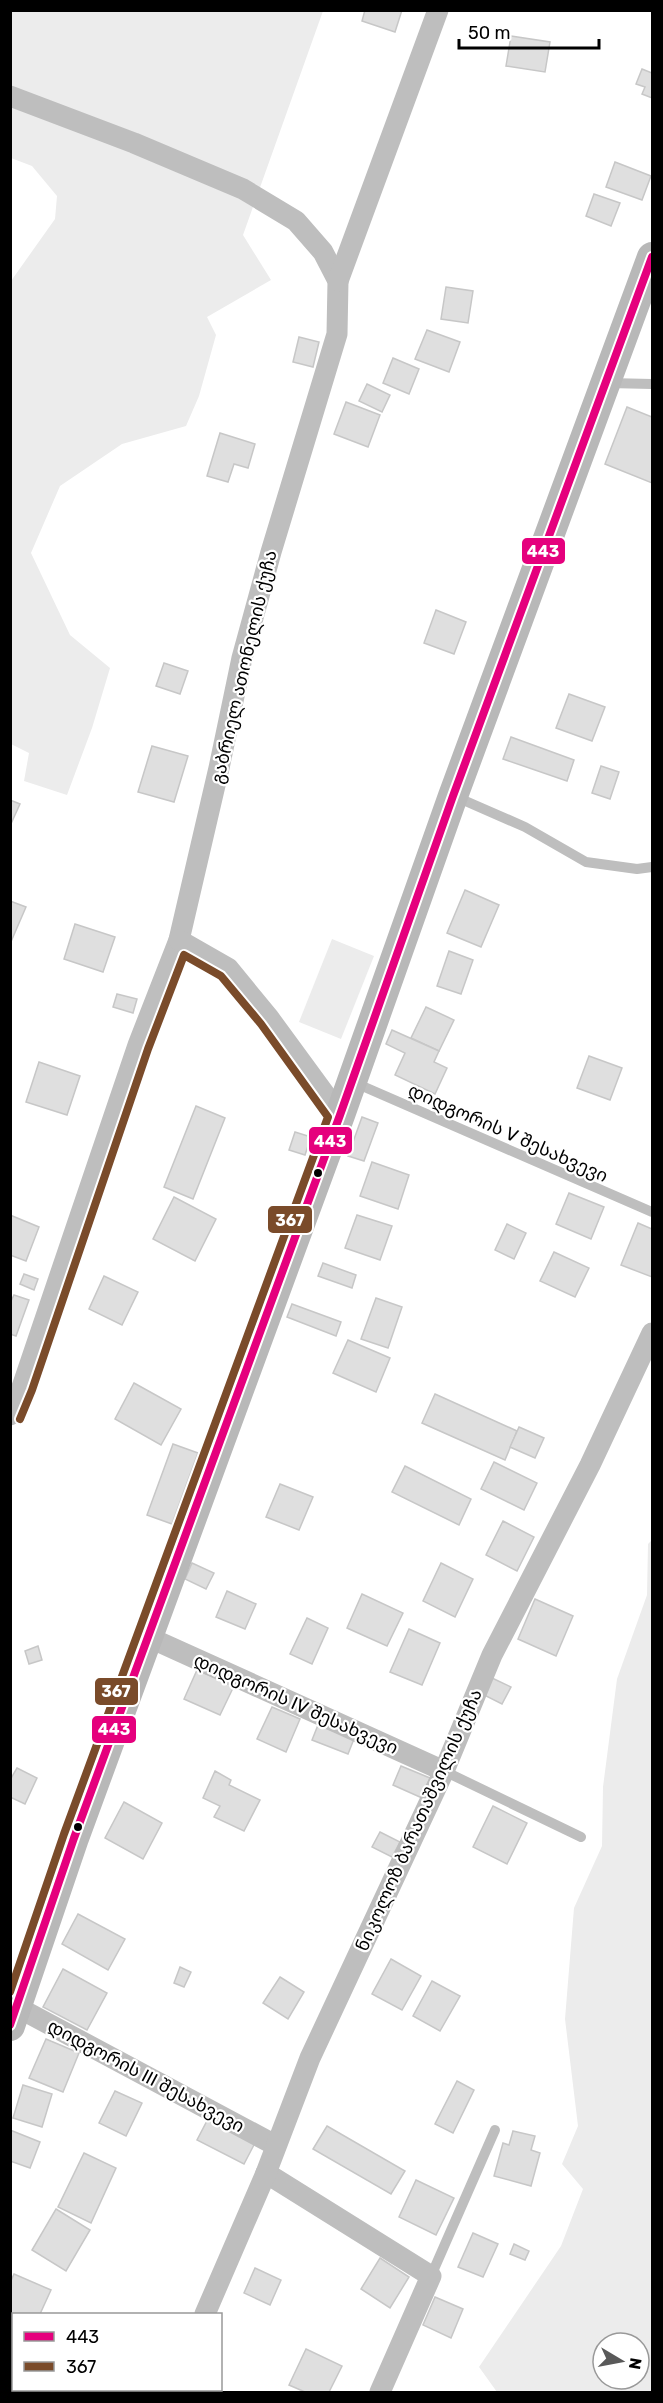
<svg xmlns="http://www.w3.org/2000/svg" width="663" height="2403" font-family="Rubik,'Noto Sans Georgian',sans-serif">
  <rect width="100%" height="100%" fill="#fff"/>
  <g fill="#ececec" fill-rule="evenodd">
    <path d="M10,11H323L243,235L271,280L207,317L216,335L199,396L186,426L122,444L60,486L31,553L70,635L110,668L92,728L67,795L24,781L29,753L11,744V281L55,219L57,196L32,166L11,158Z"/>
    <path d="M332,939L374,956L341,1039L299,1022Z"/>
    <path d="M652,1540V2392H497L479,2367L561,2246L583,2189L562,2164L578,2126L565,2019L574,1908L602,1846L603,1787L617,1679L647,1595L648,1544ZM603,2343H639V2379H603Z"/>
  </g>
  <g fill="#dfdfdf" stroke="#c7c7c7" stroke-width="1.5">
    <path d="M365,10H402L395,32L362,21Z"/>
    <path d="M511,36L550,42L545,72L506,66Z"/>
    <path d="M642,69L652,73V98L642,94L645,87L636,84Z"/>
    <path d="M615,162L651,176L642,200L606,187Z"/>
    <path d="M594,194L620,203L611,226L586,216Z"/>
    <path d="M446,287L473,291L468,323L441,319Z"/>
    <path d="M427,330L460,342L449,372L415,359Z"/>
    <path d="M299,337L319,342L313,367L293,362Z"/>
    <path d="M393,358L419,369L409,394L383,383Z"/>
    <path d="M367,384L390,395L382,412L359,401Z"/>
    <path d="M346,402L380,415L368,447L334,434Z"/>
    <path d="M627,407L652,417V483L605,464Z"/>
    <path d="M220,433L255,444L248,468L234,464L228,482L207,476Z"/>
    <path d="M436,610L466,622L454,654L424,643Z"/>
    <path d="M164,663L188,671L180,694L156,686Z"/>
    <path d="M569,694L605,707L592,741L556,728Z"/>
    <path d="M511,737L574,760L567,781L503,759Z"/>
    <path d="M152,746L188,756L174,802L138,792Z"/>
    <path d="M601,766L619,772L610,799L592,793Z"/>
    <path d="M10,800L20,804L10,826Z"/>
    <path d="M465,890L499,905L481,947L447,933Z"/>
    <path d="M10,901L26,907L10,944Z"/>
    <path d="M75,924L115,937L103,972L64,959Z"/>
    <path d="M449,951L473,960L461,994L437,986Z"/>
    <path d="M117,994L137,999L133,1013L113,1007Z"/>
    <path d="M426,1007L454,1020L439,1051L411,1038Z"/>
    <path d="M392,1030L439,1051L434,1062L447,1068L435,1094L395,1075L405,1053L386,1044Z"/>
    <path d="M589,1056L622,1068L610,1100L577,1088Z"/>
    <path d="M39,1062L80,1076L67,1115L26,1102Z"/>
    <path d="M196,1106L225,1118L193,1199L164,1187Z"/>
    <path d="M362,1117L378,1123L364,1161L348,1156Z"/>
    <path d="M295,1132L311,1137L305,1155L289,1150Z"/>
    <path d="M372,1162L409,1175L398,1209L360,1196Z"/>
    <path d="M569,1193L604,1207L591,1239L556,1224Z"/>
    <path d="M174,1197L216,1219L195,1261L153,1239Z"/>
    <path d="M10,1215L39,1227L26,1261L10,1255Z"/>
    <path d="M357,1215L392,1226L380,1260L345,1248Z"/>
    <path d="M638,1223L652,1229V1277L621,1265Z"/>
    <path d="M507,1224L526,1233L514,1259L495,1250Z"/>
    <path d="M554,1252L589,1268L575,1297L540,1281Z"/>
    <path d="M323,1263L356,1275L352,1288L318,1276Z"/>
    <path d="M24,1274L38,1279L34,1290L20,1284Z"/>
    <path d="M104,1276L138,1292L122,1325L89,1309Z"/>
    <path d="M14,1295L29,1300L16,1336L10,1334V1303Z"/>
    <path d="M376,1298L402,1307L388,1348L361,1339Z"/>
    <path d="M292,1304L341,1322L336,1336L287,1317Z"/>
    <path d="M348,1340L390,1358L376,1392L333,1373Z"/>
    <path d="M134,1383L181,1409L161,1445L115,1419Z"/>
    <path d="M435,1394L517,1431L505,1460L422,1423Z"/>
    <path d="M519,1427L544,1438L535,1458L510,1447Z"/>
    <path d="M173,1444L198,1453L172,1524L147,1515Z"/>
    <path d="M494,1462L537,1483L524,1510L481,1489Z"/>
    <path d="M405,1466L471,1499L459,1525L392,1492Z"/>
    <path d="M280,1484L313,1497L299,1530L266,1517Z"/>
    <path d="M503,1521L534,1537L517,1571L486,1555Z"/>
    <path d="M192,1563L214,1573L206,1589L185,1579Z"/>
    <path d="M441,1563L473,1579L455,1617L423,1601Z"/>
    <path d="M227,1591L256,1604L245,1629L216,1617Z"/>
    <path d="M362,1594L403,1613L387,1646L347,1628Z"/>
    <path d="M535,1599L573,1616L556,1656L518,1639Z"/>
    <path d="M307,1618L328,1628L312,1664L290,1654Z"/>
    <path d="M409,1629L440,1643L422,1685L390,1672Z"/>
    <path d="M38,1646L42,1660L29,1664L25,1651Z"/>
    <path d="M197,1670L234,1686L220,1715L184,1699Z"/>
    <path d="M492,1678L511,1687L502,1704L484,1695Z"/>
    <path d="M272,1707L300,1719L286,1752L257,1739Z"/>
    <path d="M318,1725L354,1739L348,1754L312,1740Z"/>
    <path d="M401,1766L430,1778L422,1798L393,1785Z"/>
    <path d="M17,1768L37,1778L25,1804L10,1797V1780Z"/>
    <path d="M215,1771L231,1780L229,1785L260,1800L244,1831L214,1817L220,1806L203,1798Z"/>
    <path d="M124,1802L162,1823L143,1859L105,1838Z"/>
    <path d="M493,1806L527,1823L507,1864L473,1847Z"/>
    <path d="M380,1832L400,1842L392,1857L372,1847Z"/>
    <path d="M78,1914L125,1939L108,1970L62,1944Z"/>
    <path d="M391,1959L421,1976L402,2010L372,1994Z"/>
    <path d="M180,1967L191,1972L184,1987L174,1983Z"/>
    <path d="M63,1969L107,1993L87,2030L43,2007Z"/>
    <path d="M280,1977L304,1992L288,2019L263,2003Z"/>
    <path d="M432,1981L460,1996L440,2031L413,2016Z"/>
    <path d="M46,2039L79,2053L63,2092L29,2078Z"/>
    <path d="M457,2081L474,2090L453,2133L435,2124Z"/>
    <path d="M23,2085L52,2094L42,2127L13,2118Z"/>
    <path d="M115,2091L142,2103L126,2136L99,2123Z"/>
    <path d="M209,2117L256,2141L244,2164L197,2140Z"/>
    <path d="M327,2126L405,2171L391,2194L313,2149Z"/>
    <path d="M10,2130L40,2142L30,2168L10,2161Z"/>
    <path d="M513,2131L535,2136L531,2150L540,2153L531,2186L494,2176L503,2143L509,2145Z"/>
    <path d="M84,2153L116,2168L91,2223L58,2207Z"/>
    <path d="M416,2180L454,2198L436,2235L399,2217Z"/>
    <path d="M56,2209L90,2230L66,2271L32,2250Z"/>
    <path d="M473,2233L498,2244L483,2277L458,2267Z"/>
    <path d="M514,2244L529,2251L525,2260L510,2254Z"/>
    <path d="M380,2258L409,2277L390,2308L361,2289Z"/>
    <path d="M255,2268L281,2280L270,2305L244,2293Z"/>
    <path d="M14,2274L51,2290L40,2314H10V2283Z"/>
    <path d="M435,2297L463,2309L451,2338L423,2325Z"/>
    <path d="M306,2349L342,2366L329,2392H305L289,2385Z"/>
  </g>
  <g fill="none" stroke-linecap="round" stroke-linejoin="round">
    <g stroke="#bebebe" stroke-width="10">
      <path d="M608,383L652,384"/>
      <path d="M454,796L525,827L586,862L637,869L652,867"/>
      <path d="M353,1082L652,1212"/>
      <path d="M444,1771L581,1837"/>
      <path d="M431,2276L495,2130"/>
    </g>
    <g stroke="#bebebe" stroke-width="21">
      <path d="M10,96L134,143L243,189L296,221L323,252L338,281L337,334L271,552L242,658L219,768L179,940L138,1045L22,1387L10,1415"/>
      <path d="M338,281L438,10"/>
      <path d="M179,940L228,968L269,1018L340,1115"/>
      <path d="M148,1637L444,1771"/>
      <path d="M17,2007L275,2145"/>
      <path d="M266,2173L431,2276L380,2392"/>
      <path d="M205,2314L266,2173L310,2058L444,1771L492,1655L590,1465L652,1333"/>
      <path d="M170,2392L172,2390"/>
    </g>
    <path stroke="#b8b8b8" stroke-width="30" d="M10,2026L74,1838L340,1115L453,796L652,257"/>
    <defs>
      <path id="bus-1" d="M10,2025L74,1838L340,1115L453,796L652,257"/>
      <path id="bus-2" d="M10,1992L64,1834L328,1117L261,1024L221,976L184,955L148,1049L32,1390L20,1419"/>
    </defs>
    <use href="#bus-1" stroke="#fff" stroke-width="12"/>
    <use href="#bus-2" stroke="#fff" stroke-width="12"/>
    <use href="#bus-1" stroke="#e5007d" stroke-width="8"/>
    <use href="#bus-2" stroke="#7a4b2a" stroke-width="8"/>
  </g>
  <g fill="#000" stroke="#fff" stroke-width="2">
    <circle cx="318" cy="1173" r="5"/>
    <circle cx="78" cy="1827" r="5"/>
  </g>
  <g text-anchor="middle" stroke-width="4.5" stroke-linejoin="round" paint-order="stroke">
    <g font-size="18" fill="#000" stroke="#fff">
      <text transform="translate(244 667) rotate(-77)" y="6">გაბრიელ ათონელის ქუჩა</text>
      <text transform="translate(508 1133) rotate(24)" y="6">დიდგორის V შესახვევი</text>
      <text transform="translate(296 1704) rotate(24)" y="6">დიდგორის IV შესახვევი</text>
      <text transform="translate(419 1820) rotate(-66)" y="6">ნიკოლოზ ბარათაშვილის ქუჩა</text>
      <text transform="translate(146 2076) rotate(28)" y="6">დიდგორის III შესახვევი</text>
    </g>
  </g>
  <g stroke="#fff" stroke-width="2">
    <rect x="521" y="537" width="45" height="28" rx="6" fill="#e5007d"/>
    <rect x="308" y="1126" width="45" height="29" rx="6" fill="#e5007d"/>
    <rect x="267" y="1205" width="46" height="29" rx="6" fill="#7a4b2a"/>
    <rect x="94" y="1677" width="45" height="29" rx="6" fill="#7a4b2a"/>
    <rect x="91" y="1715" width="46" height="29" rx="6" fill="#e5007d"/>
  </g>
  <g font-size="16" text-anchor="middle" font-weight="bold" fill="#fff">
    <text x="543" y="557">443</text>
    <text x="330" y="1147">443</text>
    <text x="290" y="1226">367</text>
    <text x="116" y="1697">367</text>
    <text x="114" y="1735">443</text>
  </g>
  <rect width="663" height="2403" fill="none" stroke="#000000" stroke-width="24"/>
  <rect x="12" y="2313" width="210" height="78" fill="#ffffff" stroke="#999999" stroke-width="1.5"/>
  <rect x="24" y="2332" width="30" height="9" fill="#e5007d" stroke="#999999" stroke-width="1.5"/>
  <text x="66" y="2343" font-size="18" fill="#000000">443</text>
  <rect x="24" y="2362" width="30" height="9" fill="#7a4b2a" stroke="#999999" stroke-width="1.5"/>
  <text x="66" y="2373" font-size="18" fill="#000000">367</text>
  <g transform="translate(621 2361) rotate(100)"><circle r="28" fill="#ffffff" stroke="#999999" stroke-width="1.5"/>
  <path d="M0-4.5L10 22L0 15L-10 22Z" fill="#595959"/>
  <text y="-9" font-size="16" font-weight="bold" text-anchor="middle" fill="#000000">N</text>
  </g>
  <path d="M459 39v9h140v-9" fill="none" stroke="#000000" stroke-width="3"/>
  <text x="468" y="39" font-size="18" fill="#000000" stroke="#ffffff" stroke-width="4.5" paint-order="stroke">50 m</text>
</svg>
